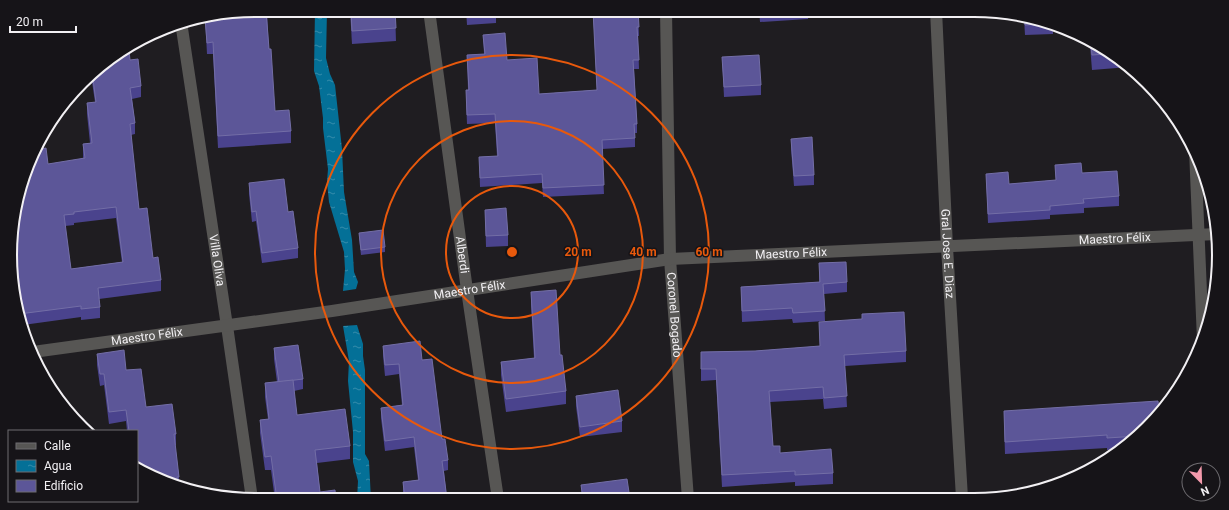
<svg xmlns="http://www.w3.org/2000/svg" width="1229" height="510" font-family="Roboto,sans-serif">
  <defs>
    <pattern id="water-ripples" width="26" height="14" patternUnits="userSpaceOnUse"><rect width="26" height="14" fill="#047097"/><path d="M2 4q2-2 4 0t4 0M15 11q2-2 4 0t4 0" fill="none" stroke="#358cab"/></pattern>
  </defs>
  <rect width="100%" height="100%" fill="#1f1d21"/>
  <g fill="url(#water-ripples)">
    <path d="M315,10H327L326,58L330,74L335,85L342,149L344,192L352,240L354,272L358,282L356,289L343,291L345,269L344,252L329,202L327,182L328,169L323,128V118L319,86L314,71Z"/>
    <path d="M357,325L363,344V356L365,370V454L369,461L371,500H357L358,481L353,462V432L348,381L349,361L343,326Z"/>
  </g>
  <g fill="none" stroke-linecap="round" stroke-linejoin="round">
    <g stroke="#575654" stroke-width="12">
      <path id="s1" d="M429,10L467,290L498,499"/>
      <path id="s2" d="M666,10L670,259L688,499"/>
      <path id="s3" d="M936,10L947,247L962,498"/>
      <path id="s4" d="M181,22L227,326L252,499"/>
      <path d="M1195,150L1203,340"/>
      <path id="s5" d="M33,352L332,311L670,259L1217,234"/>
    </g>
  </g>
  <g fill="#4a438d" fill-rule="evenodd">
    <path d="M255,10H269V14H267L269,49L275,111L291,131V143L218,148L213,54H207L205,18Z"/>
    <path d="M350,10H395L396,41L352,44Z"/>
    <path d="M466,10H496V23L467,25Z"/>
    <path d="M593,10H638L639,36H638L639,69H634L637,124V133H635V147L602,149L604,194L543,197L542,183L480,187L479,157L497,156L495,123L467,124L466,99V90H468L467,55L484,54L483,35L539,94L597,90Z"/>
    <path d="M759,10H808V19L760,22Z"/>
    <path d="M1024,18L1053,23V34L1025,35Z"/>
    <path d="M1090,45L1129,67L1092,70Z"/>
    <path d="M722,57L761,85V95L724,97Z"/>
    <path d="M130,60L141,86V97L132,99L135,123V134L131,135L139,209L153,258L161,280V291L99,299L100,307V318L81,320V317L23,325L15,303L48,164L83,159V144L90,143L87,114V103L95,102L91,75H90L94,71ZM116,218L122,262L71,269L65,226L74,225V223Z"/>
    <path d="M791,139L814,175V185L794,186L791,149Z"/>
    <path d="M1055,165L1082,173L1119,196V206L1084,208V213L1050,215V219L988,223L986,174L1009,184L1056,180Z"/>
    <path d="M249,183L288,212L298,248V258L262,263L256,221L252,222L249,194Z"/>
    <path d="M485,210L508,235V246L486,247Z"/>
    <path d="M359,233L385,247V252L361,255L359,238Z"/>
    <path d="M819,263L847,282V292L824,294L825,321L793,323L792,319L742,322L741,287L819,282Z"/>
    <path d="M531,292L560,355L566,391V404L506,412L501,375V362L534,358L531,305Z"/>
    <path d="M819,322L906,351V362L845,366L847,407L824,409L823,399L770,402L773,446L780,453L833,473V484L795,486V482L722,487L716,380L701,381V352L755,351L820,346Z"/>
    <path d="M383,346L422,360L448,460V470L444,471L447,499L404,500L403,492V482L418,480L414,447L385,451L381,418V408L402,405L399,374L385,376L383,356Z"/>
    <path d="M274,348L303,379V389L294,391L297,415L350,446V459L317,463L320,492L336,500H275L271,470H265L260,433V420L268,419L265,397V383L277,382L274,359Z"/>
    <path d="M97,354L126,370L146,407L176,434V445H175L179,477V487L137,431H127L126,421L109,424L104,385L100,386L97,365Z"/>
    <path d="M576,396L622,421V432L580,437L576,406Z"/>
    <path d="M1004,411L1159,412L1135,439L1119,450H1107V448L1005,454L1004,424Z"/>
    <path d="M581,485L630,499H582Z"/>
  </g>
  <g fill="#5c5698" stroke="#736ea6" fill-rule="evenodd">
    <path d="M255,10H266L269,49H271L275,111L289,110L291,131L218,136L213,42L207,43L205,18Z"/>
    <path d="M351,10H395L396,28L352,31Z"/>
    <path d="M467,10H496V13L467,15Z"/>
    <path d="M593,10H638L639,27H637L639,60H633L637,124H634L635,138L602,140L604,185L543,188L542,174L480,178L479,157L498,156L495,114L467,115L466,90H469L467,55L485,54L483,35L505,33L507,60L537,58L539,94L597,90Z"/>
    <path d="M760,10H787L760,12Z"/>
    <path d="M1025,18L1053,23L1025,25Z"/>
    <path d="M1091,45L1106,54L1092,55Z"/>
    <path d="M129,50L130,60L138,59L141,86L130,88L135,123L130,124L139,209L147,208L153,258L158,257L161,280L98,288L100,307L81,309V306L19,314L15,303V207L36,150L46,148L48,164L85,158L83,144L92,143L87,103L96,102L92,72L94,71ZM116,207L123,262L71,269L64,215L74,214V212Z"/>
    <path d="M759,55L761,85L724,87L722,57Z"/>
    <path d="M812,137L814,175L794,176L791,139Z"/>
    <path d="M1081,163L1082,173L1117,171L1119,196L1083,199L1084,203L1050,206V210L988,214L986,174L1008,172L1009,184L1056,180L1055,165Z"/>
    <path d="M284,179L288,212L293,211L298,248L262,253L256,211L252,212L249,183Z"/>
    <path d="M506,208L508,235L486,236L485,210Z"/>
    <path d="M383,230L385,247L361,250L359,233Z"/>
    <path d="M846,262L847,282L823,284L825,311L793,313L792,308L742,311L741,287L820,282L819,263Z"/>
    <path d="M556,290L560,355H562L566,391L506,399L501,362L535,358L531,292Z"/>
    <path d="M904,312L906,351L844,355L847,396L824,398L823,387L769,391L773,446H780V453L831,449L833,473L795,475V471L722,475L716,369H701V352L755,351L820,346L819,322L862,319V314Z"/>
    <path d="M420,341L422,360L432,359L442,439H445L448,460L442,461L447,499L405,500L403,482L419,480L414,437L385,441L381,408L403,405L399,364L385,365L383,346Z"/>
    <path d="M298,345L303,379L279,382L274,348Z"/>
    <path d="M124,350L126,370L141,369L146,407L172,404L176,434H174L179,477H177L179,487H176L137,464V431H129L126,410L109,412L104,374H100L97,354Z"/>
    <path d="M293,380L297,415L345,409L350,446L315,450L320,492L335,490L336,500H277L271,456L265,457L260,420L269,419L265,383Z"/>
    <path d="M618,390L622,421L580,427L576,396Z"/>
    <path d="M1158,401L1159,412L1138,436L1107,438V435L1005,442L1004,411Z"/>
    <path d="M627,479L630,499H583L581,485Z"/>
  </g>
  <g fill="none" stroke="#e8590c" stroke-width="2">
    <circle cx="512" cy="252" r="66"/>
    <circle cx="512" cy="252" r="131"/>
    <circle cx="512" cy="252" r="197"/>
  </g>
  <g text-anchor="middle" stroke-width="3" stroke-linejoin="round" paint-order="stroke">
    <g font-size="12" fill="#f2f0f3" stroke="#161418">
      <text dy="4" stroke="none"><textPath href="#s5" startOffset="1089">Maestro Félix</textPath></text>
      <text dy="4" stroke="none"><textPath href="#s5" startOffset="765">Maestro Félix</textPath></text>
      <text dy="4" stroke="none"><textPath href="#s3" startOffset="244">Gral Jose E. Diaz</textPath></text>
      <text dy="4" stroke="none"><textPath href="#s1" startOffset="247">Alberdi</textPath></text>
      <text dy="4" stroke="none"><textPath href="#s4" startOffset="241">Villa Oliva</textPath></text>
      <text dy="4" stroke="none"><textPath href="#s5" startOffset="441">Maestro Félix</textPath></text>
      <text dy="4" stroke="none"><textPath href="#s2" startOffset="305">Coronel Bogado</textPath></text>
      <text dy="4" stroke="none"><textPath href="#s5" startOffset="115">Maestro Félix</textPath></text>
    </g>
  </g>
  <path d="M0 0H1229V510H0ZM255 17H974A238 238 0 0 1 1212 255V255A238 238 0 0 1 974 493H255A238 238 0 0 1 17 255V255A238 238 0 0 1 255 17Z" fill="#161418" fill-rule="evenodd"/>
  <path fill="none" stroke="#f2f0f3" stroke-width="2" d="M255 17H974A238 238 0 0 1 1212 255V255A238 238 0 0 1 974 493H255A238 238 0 0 1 17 255V255A238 238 0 0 1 255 17Z"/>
  <circle cx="512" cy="252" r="6" fill="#e8590c" stroke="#161418" stroke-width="2"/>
  <g font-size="12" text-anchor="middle" font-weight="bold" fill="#e8590c" stroke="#161418" stroke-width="3" stroke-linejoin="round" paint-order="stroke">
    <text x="578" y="256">20 m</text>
    <text x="643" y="256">40 m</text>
    <text x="709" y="256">60 m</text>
  </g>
  <rect x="8" y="430" width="130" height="72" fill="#161418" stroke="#6e6c70"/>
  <rect x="16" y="443" width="20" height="6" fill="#575654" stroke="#6e6c70"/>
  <text x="44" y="450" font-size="12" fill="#f2f0f3">Calle</text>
  <rect x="16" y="460" width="20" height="12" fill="url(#water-ripples)" stroke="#6e6c70"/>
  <text x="44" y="470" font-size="12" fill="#f2f0f3">Agua</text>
  <rect x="16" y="480" width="20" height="12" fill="#5c5698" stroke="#6e6c70"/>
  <text x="44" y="490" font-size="12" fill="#f2f0f3">Edificio</text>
  <g transform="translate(1201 482) rotate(157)"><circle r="19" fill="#161418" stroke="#6e6c70"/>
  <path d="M0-3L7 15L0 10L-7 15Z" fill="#f39aac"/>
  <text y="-6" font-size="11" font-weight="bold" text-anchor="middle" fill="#f2f0f3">N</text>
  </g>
  <path d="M10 26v6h66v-6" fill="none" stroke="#f2f0f3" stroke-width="2"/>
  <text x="16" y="26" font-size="12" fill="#f2f0f3" stroke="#161418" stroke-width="3" paint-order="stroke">20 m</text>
</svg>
